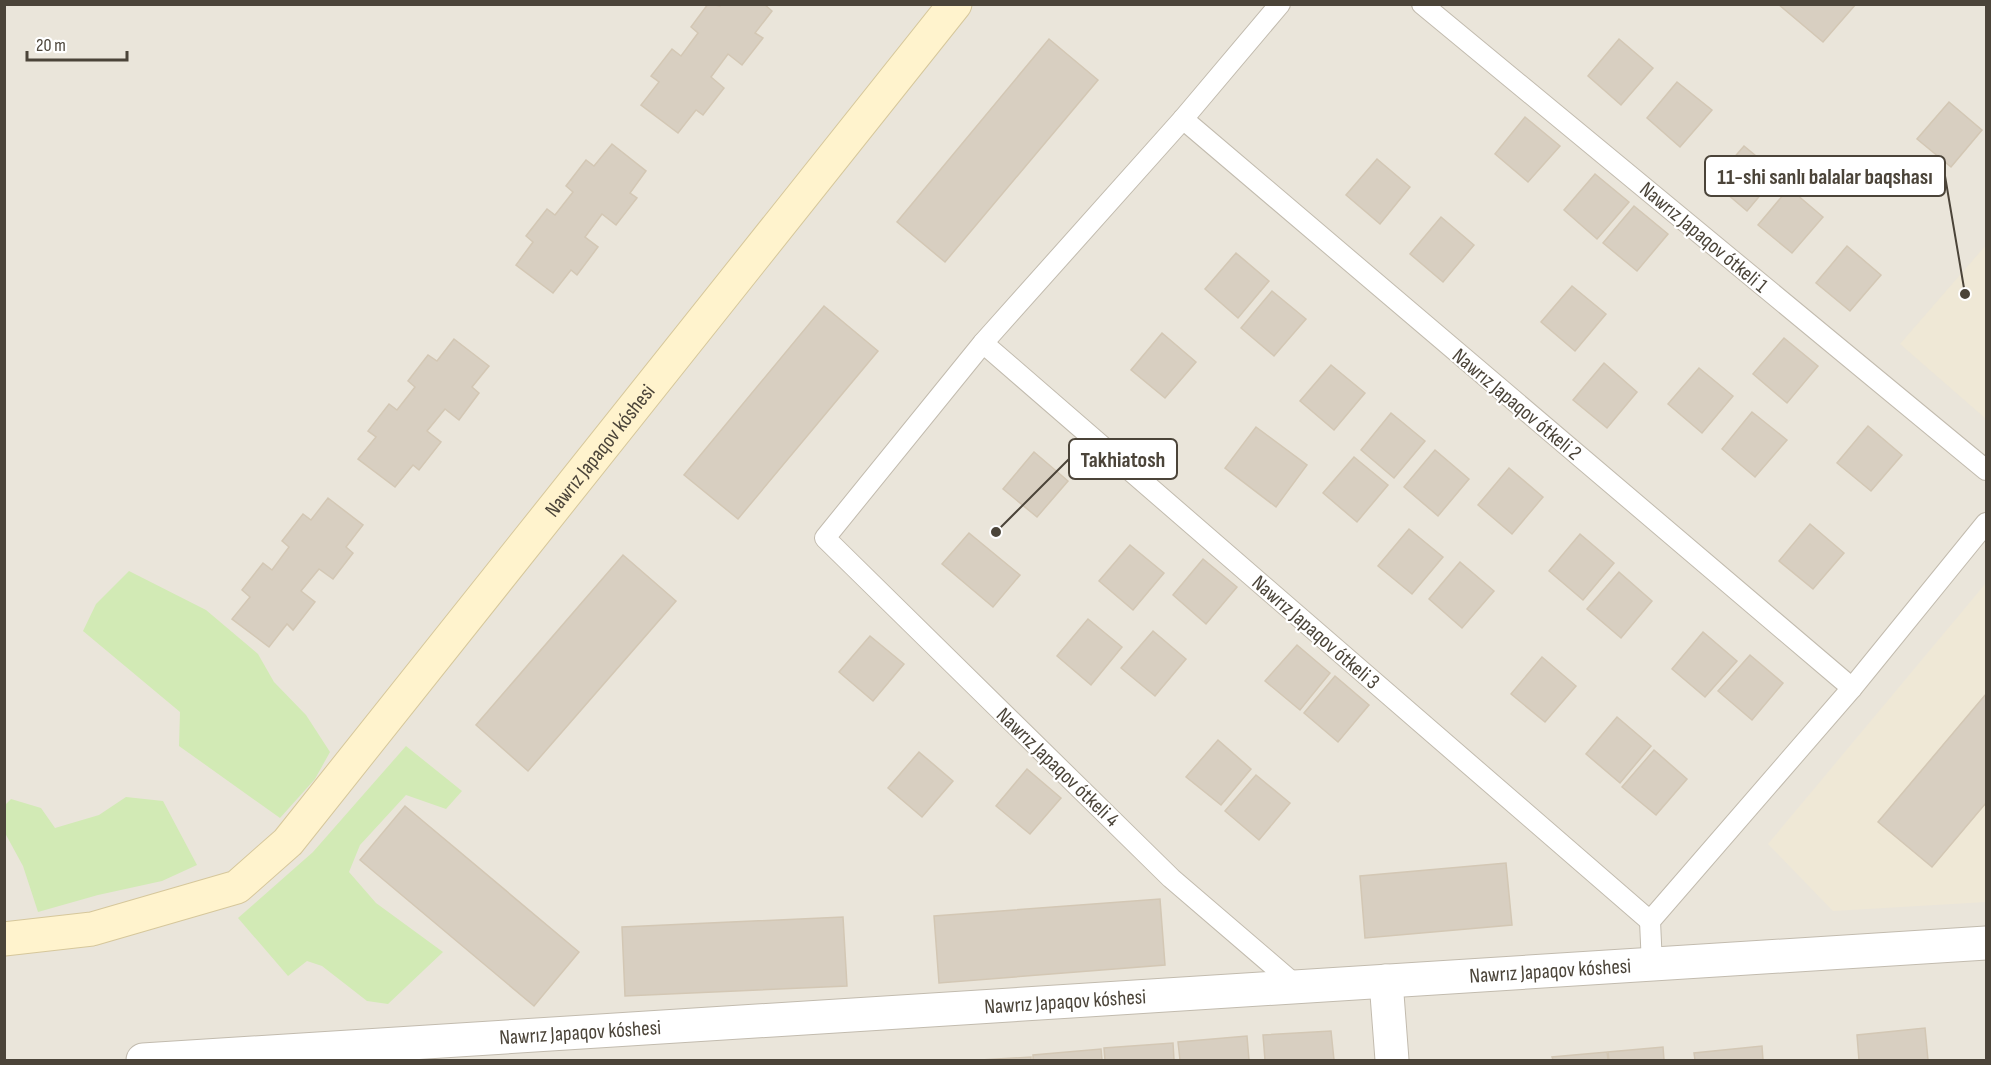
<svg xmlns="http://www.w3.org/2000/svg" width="1991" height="1065" font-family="'Sofia Sans Condensed',sans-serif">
  <rect width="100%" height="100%" fill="#f6f3ec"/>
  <rect fill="#eae5da" x="5" y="5" width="1981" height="1055"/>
  <g fill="#efe8d6">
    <path d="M1986,245V419L1900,344Z"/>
    <path d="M1986,583V902L1833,911L1768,844Z"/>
  </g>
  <g fill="#d2eab5">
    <path d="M129,571L206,610L258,654L274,682L306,715L330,752L315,779L280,818L179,746L180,712L83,631L96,604Z"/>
    <path d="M406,746L462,791L446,809L406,795L360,845L349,872L376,903L443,952L388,1004L367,1001L322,966L307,961L288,976L238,918L313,852Z"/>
    <path d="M126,797L163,801L197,865L162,881L98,895L38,912L23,866L5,833V805L11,799L41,808L55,828L99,815Z"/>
  </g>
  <g fill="#d8cfc1" stroke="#d3c7b4" stroke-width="1.5">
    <path d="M708,4L720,6L722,4H764L772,11L755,33L763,38L742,65L728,54L711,77L724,88L703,115L696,110L678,133L641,105L659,82L651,76L672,49L681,56L698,33L691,27Z"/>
    <path d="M1778,4H1856L1823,42Z"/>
    <path d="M1049,39L1098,80L945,262L897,222Z"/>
    <path d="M1619,39L1653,68L1621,105L1588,76Z"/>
    <path d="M1677,82L1712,110L1680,147L1647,118Z"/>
    <path d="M1949,102L1982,130L1951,167L1917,139Z"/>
    <path d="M1525,117L1560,146L1528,182L1495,154Z"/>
    <path d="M612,144L646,171L630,193L637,198L616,225L602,214L585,237L598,247L577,275L571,270L553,293L516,265L533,242L526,236L547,209L555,215L573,192L566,186L586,160L594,166Z"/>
    <path d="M1744,146L1778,174L1747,211L1713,182Z"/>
    <path d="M1377,159L1410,187L1380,224L1346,195Z"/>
    <path d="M1595,174L1629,202L1597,239L1564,210Z"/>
    <path d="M1789,188L1823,217L1792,253L1758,225Z"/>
    <path d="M1634,206L1668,234L1637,271L1603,243Z"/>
    <path d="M1441,217L1474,245L1443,282L1410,254Z"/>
    <path d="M1847,246L1881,275L1850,311L1816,283Z"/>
    <path d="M1236,253L1269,281L1238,318L1205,289Z"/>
    <path d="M1572,286L1606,314L1575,351L1541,322Z"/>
    <path d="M1272,291L1306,319L1274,356L1241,328Z"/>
    <path d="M824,306L878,351L738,519L684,475Z"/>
    <path d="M1162,333L1196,362L1165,398L1131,370Z"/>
    <path d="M1784,338L1818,366L1787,403L1753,374Z"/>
    <path d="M454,339L489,366L472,387L479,393L459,420L445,409L427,431L441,442L419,470L413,465L395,487L358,459L376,437L368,431L389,404L397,410L415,387L408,381L428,355L437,361Z"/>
    <path d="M1604,363L1637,392L1607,428L1573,400Z"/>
    <path d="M1331,365L1365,393L1334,430L1300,401Z"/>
    <path d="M1699,368L1733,396L1702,433L1668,404Z"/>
    <path d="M1752,412L1787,440L1755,477L1722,449Z"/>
    <path d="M1391,413L1425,441L1394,478L1361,450Z"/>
    <path d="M1868,426L1902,455L1871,491L1837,463Z"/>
    <path d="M1256,427L1307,465L1276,507L1225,468Z"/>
    <path d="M1435,450L1469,479L1438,516L1404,487Z"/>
    <path d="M1034,452L1068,481L1037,517L1003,489Z"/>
    <path d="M1354,457L1388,485L1357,522L1323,493Z"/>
    <path d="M1509,468L1543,497L1512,534L1478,505Z"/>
    <path d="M328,498L363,525L346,547L353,553L333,579L319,569L301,591L315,602L293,630L287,624L269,647L232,619L250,597L242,590L263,563L272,570L289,547L282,541L303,514L311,520Z"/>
    <path d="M1810,524L1844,553L1813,589L1779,561Z"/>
    <path d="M1409,529L1443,557L1412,594L1378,566Z"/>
    <path d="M969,533L1020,575L993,607L942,564Z"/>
    <path d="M1580,534L1614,563L1583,600L1549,571Z"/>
    <path d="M1130,545L1164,573L1133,610L1099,581Z"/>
    <path d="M623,555L676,601L528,771L476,725Z"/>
    <path d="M1203,559L1237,587L1206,624L1173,595Z"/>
    <path d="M1460,562L1494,591L1462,628L1429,599Z"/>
    <path d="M1619,572L1652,601L1621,638L1587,609Z"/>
    <path d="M1088,619L1122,647L1091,685L1057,656Z"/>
    <path d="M1153,631L1186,659L1155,696L1121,668Z"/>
    <path d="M1703,632L1737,661L1705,697L1672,669Z"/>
    <path d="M870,636L904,664L873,701L839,672Z"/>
    <path d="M1297,645L1330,673L1300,710L1265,681Z"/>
    <path d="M1750,655L1783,683L1752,720L1718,691Z"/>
    <path d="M1542,657L1576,686L1545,722L1511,694Z"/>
    <path d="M1335,676L1369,705L1338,742L1304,713Z"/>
    <path d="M1986,694V803L1932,867L1878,822Z"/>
    <path d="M1617,717L1651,746L1620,783L1586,754Z"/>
    <path d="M1218,740L1251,769L1221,805L1186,777Z"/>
    <path d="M1654,750L1687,779L1656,815L1622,787Z"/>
    <path d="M919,752L953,781L922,817L888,788Z"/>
    <path d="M1027,769L1061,798L1030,834L996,806Z"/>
    <path d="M1256,775L1290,803L1259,840L1225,811Z"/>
    <path d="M405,806L579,952L534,1006L360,860Z"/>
    <path d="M1506,863L1512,925L1365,938L1360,876Z"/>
    <path d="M1160,899L1165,965L939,983L934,916Z"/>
    <path d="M843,917L847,986L625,996L622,927Z"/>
    <path d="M1925,1028L1928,1060H1859L1857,1035Z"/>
    <path d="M1331,1031L1334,1060H1265L1263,1035Z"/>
    <path d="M1247,1036L1249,1060H1180L1178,1042Z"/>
    <path d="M1173,1043L1174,1060H1105L1104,1048Z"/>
    <path d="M1762,1046L1763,1060H1695L1694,1053Z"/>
    <path d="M1663,1047L1664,1060H1609L1608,1052Z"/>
    <path d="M1101,1049L1102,1060H1033V1055Z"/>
    <path d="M1607,1052L1608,1060H1553L1552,1057Z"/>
    <path d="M1031,1057V1060H980Z"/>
  </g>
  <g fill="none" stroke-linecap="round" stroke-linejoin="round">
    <defs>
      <g id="lane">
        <path d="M1280,4L1183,119L983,343L825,538L1171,878L1298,987"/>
        <path d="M1422,4L1986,470"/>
        <path d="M1183,119L1852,688"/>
        <path d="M983,343L1650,921"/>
        <path d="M1652,965L1650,921L1852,688L1986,523"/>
      </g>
      <g id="street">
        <path d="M1386,981L1392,1060"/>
        <path id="s1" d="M143,1060L1986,943"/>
      </g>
      <g id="secondary">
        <path id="s2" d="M4,939L92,929L237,887L288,842L955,4"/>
      </g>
    </defs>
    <use href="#lane" stroke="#c2bbae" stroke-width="22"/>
    <use href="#street" stroke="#c2bbae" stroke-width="35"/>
    <use href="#secondary" stroke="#d6c79b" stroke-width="35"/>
    <use href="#lane" stroke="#fff" stroke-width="20"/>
    <use href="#street" stroke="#fff" stroke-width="33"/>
    <use href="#secondary" stroke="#fff3cd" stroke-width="33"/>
  </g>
  <g text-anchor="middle" stroke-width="4.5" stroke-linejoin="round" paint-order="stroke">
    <g font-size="21" fill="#4b4439" stroke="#fff">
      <text transform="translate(1704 237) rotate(40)" y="7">Nawrız Japaqov ótkeli 1</text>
      <text transform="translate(1517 404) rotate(40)" y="7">Nawrız Japaqov ótkeli 2</text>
      <text dy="7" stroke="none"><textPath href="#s2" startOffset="808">Nawrız Japaqov kóshesi</textPath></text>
      <text transform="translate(1316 632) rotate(41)" y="7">Nawrız Japaqov ótkeli 3</text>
      <text transform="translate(1058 767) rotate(44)" y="7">Nawrız Japaqov ótkeli 4</text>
      <text dy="7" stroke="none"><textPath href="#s1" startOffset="1410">Nawrız Japaqov kóshesi</textPath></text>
      <text dy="7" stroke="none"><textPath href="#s1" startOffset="924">Nawrız Japaqov kóshesi</textPath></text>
      <text dy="7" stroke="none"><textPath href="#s1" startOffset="438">Nawrız Japaqov kóshesi</textPath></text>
    </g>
  </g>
  <path fill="none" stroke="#4b4439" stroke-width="2" d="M1965 294L1945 176M996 532L1069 459"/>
  <g fill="#4b4439" stroke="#fff" stroke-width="2">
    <circle cx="1965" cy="294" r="6"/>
    <circle cx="996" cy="532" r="6"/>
  </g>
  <g fill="#fff" stroke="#4b4439" stroke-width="2">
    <rect x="1705" y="156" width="240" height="40" rx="6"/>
    <rect x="1069" y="439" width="108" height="40" rx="6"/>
  </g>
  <g font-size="22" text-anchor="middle" font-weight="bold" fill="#4b4439">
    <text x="1825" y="184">11-shi sanlı balalar baqshası</text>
    <text x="1123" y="467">Takhiatosh</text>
  </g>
  <rect width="1991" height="1065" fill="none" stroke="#4b4439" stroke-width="12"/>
  <path d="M27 51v9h100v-9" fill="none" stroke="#4b4439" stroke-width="3"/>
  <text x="36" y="51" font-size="18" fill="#4b4439" stroke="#ffffff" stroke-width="4.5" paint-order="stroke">20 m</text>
</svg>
